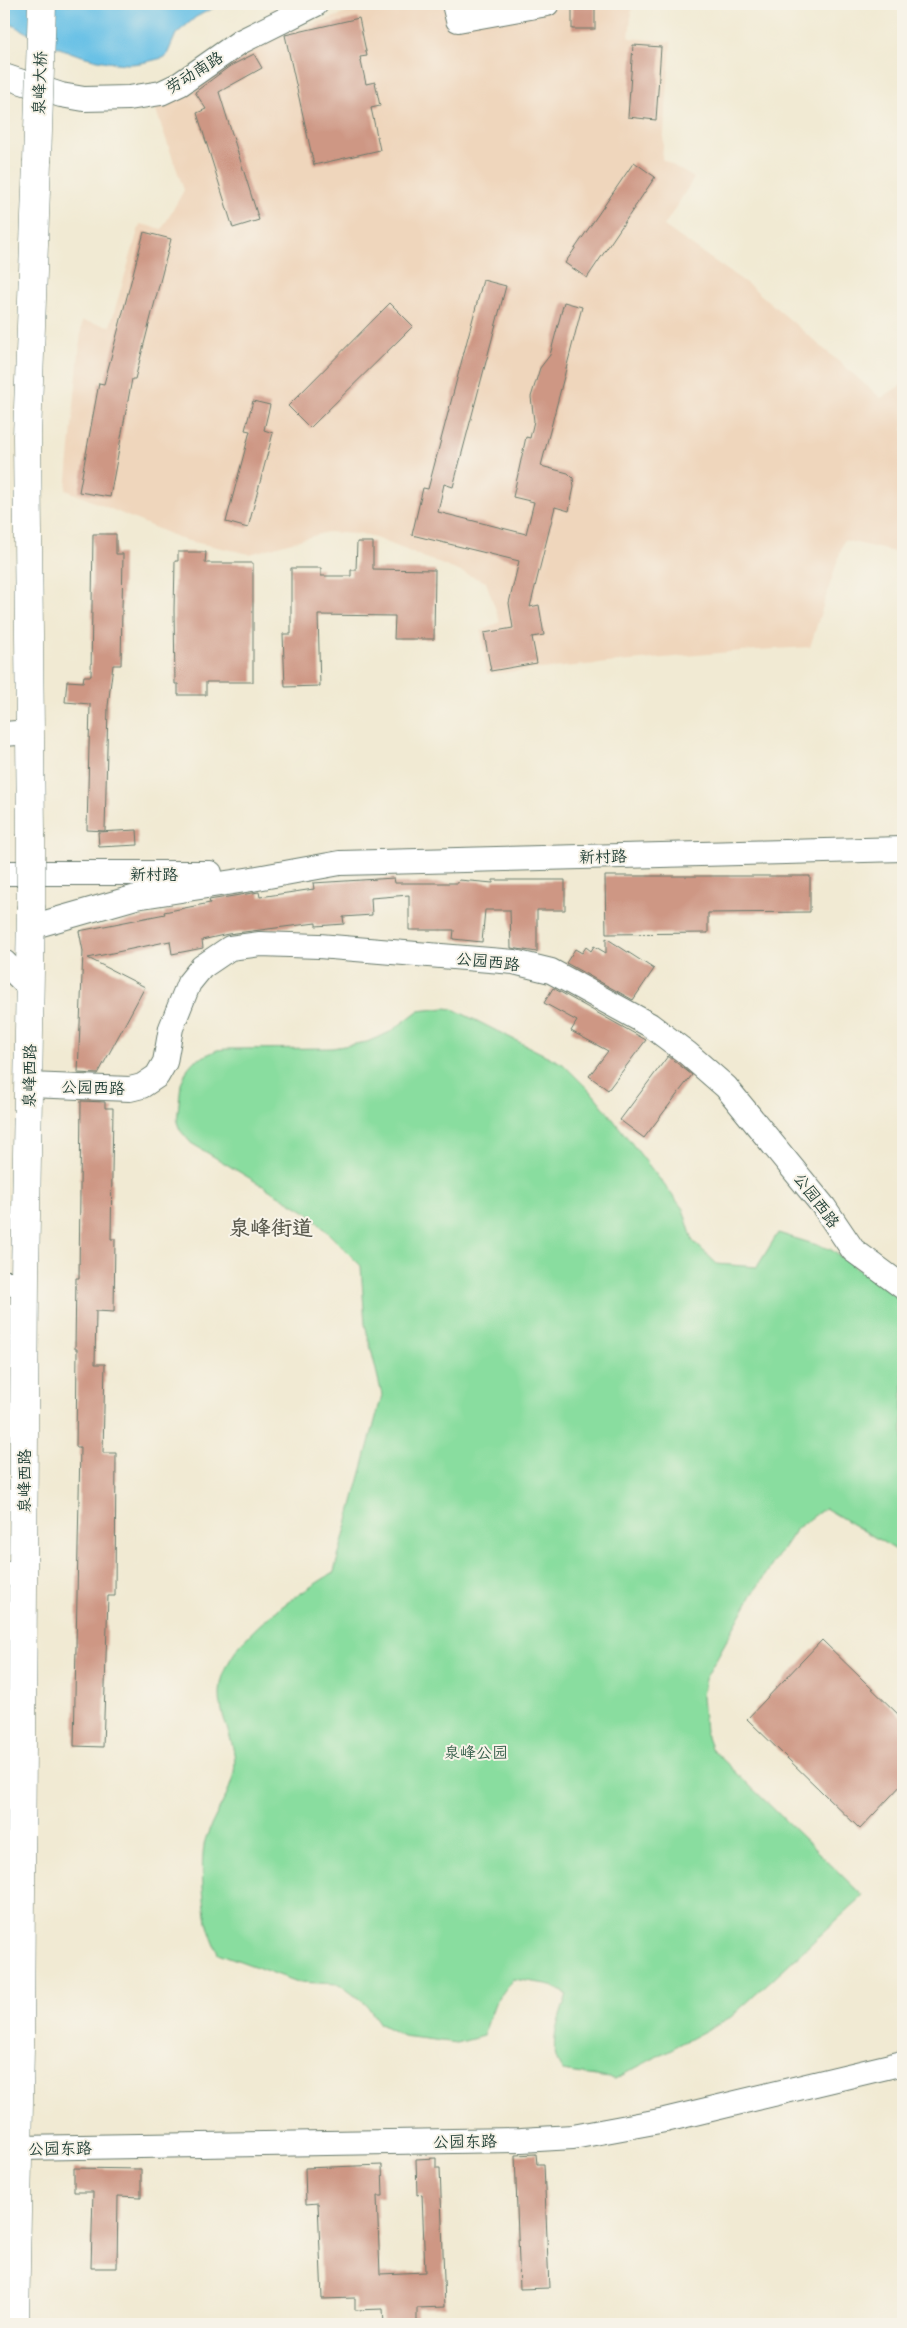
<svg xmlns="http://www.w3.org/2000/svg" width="907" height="2328" font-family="Itim,'LXGW WenKai TC',sans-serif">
  <rect width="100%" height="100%" fill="#f7f3e8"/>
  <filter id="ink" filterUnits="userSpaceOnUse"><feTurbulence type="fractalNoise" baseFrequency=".02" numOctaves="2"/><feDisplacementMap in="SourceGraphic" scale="10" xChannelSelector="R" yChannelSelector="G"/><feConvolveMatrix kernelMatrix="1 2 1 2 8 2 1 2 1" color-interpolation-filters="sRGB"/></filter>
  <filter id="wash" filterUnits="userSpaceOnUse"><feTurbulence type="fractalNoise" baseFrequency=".0096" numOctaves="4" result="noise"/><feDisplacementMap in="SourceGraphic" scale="20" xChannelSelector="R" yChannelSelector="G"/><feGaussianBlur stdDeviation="1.12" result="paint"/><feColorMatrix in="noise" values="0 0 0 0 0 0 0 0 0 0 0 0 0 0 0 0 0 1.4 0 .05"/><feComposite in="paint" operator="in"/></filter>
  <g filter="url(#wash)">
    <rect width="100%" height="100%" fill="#f1ead3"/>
    <path fill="#efd6bc" d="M374,4H632L629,38L671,42L662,159L694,178L664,226L753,288L881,398L903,384V554L844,540L810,647L741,651L487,674L481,631L500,622L486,582L368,535L327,532L250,554L184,540L66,490L82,321L110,326L140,224L162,229L184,190L155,108L261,41Z"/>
    <path fill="#89dd9f" stroke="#548d6a" d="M445,1008L453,1009L563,1064L594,1095L683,1209L693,1241L717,1264L757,1267L778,1233L830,1249L903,1301V1554L825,1508L796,1529L752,1595L705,1679L702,1696L705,1732L711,1748L863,1896L731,2017L615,2079L563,2071C545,2048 560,2019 567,1994L547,1984L513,1979L495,2003L483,2036L457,2043L403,2036L380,2024L366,2004L339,1984L298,1982L218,1953C214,1943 209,1932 207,1921C203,1902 199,1852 207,1835C215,1814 230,1794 234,1772C238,1748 225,1729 221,1706C210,1646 292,1599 334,1572L382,1395L365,1324L361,1266L308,1213L191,1143L180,1130L177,1122L181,1083L188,1068L194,1061L217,1050L226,1049L332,1048L367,1042L390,1032L418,1011Z"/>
    <path fill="#69c1e6" stroke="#447f8d" d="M4,4H221L196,17L176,34L166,57C154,60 141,64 128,64C84,62 41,42 4,20Z"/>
    <g id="blocks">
      <g fill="#ce9784">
        <rect x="572" y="4" width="23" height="25"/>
        <path d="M359,18L367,56L360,57L366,84L375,82L380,106L371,108L380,150L314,165L285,35Z"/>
        <path d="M633,45L661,47L656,120L628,117Z"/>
        <path d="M254,54L262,68L219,92L259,220L233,228L197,113L206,109L195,92L230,66Z"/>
        <path d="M634,162L655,177L587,278L565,263Z"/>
        <path d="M144,232L171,239L135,379H132L110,497L79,492L99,383L104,384Z"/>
        <path d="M483,280L506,286L453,487L444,484L438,512L526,534L534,502L513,497L526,437L530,438L534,421L531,397L540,368L550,355L564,302L582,307L541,466L568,473L573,478L574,487L569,511L555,507L530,607L539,605L544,635L532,637L537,663L491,671L484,633L513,628L509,603L519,561L412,535L423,488L428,489Z"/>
        <path d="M390,303L413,326L310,428L288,406Z"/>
        <path d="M253,401L270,405L264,430L273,433L248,528L226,522L250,431L245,430Z"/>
        <path d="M93,534H116V554H123L121,665H113L108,706L105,831L87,830L90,704L65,702L67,681L83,682L84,676H91Z"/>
        <path d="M357,542H373V569L435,570L434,639H394L395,616L318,615L320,686L285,687L283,634H291V568H321V576H351V570H356Z"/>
        <path d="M178,552H206L205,563H253V682H206V695H178V684H175L174,610L175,561H178Z"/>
        <path d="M137,830L138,845L99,847L98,832Z"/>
        <path d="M605,876H810V912L708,913V933L606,934Z"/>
        <path d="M394,878L395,883H458L459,880L493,883V880H565V910H537V952L511,948L510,910H485L482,942L453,939L454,930H409V895L371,898L372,915L343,917L344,924L316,926V923L228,934L202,940L203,948L172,954L170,941L88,958L145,987L98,1074L78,1073L83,951L79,931L165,914L164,912L210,903L209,900L259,892L260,897L314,889L313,883Z"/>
        <path d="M606,938L654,969L633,1000L566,963L575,949L582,953L586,947L591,951L594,946L606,953Z"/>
        <path d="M553,988L646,1040L608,1090L589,1076L608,1051L571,1031L577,1021L544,1003Z"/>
        <path d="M668,1056L692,1075L644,1138L620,1120Z"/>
        <path d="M81,1101L105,1102V1108H113L111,1239H115L114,1312L96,1311L95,1364H105L103,1453H116L115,1596H108L103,1747L74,1746L80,1447H76L77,1349H75L76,1278H79Z"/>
        <path d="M822,1640L903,1719V1783L860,1829L747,1719Z"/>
        <path d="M536,2154L537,2164H544L549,2288L520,2289L515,2155Z"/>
        <path d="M436,2158V2168H440L445,2307L417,2308V2324H384L383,2309L355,2310V2298L322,2299L318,2203L306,2204L305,2168L382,2165L383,2196H377L380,2274L425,2272L422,2194L417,2195L416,2159Z"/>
        <path d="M74,2168L141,2169V2197L118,2196L117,2268H91L93,2192H74Z"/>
      </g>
    </g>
  </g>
  <g filter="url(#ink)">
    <use href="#blocks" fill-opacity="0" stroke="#687a6c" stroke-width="1"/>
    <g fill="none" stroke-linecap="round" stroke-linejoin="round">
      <defs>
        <g id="minor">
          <path d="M454,4L458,20L547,4"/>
          <path d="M4,76L61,95L84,99L129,98L161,93L180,84L240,42L316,4"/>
          <path d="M4,734L30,732"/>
          <path d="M4,873H210"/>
          <path d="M31,927L136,897L252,879L340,863L903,849"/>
          <path d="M4,962L30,988"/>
          <path d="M29,1085L130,1089L142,1086L157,1076L165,1062L171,1028L189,983L202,967L230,948L260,944L319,946L514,962L551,971L650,1025L687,1053L726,1087L824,1207L853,1250L903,1287"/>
          <path d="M4,1283H25"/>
          <path d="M4,1574L23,1573"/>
          <path d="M18,2148L521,2140L573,2137L665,2120L903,2063"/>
        </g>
        <g id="highway">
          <path d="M31,834L27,436L37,162"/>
          <path d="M15,2324L20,2046L25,1278L31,908"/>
        </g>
      </defs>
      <use href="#minor" stroke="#687a6c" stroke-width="26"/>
      <use href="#highway" stroke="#687a6c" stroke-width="29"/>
      <use href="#minor" stroke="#fff" stroke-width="24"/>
      <use href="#highway" stroke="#fff" stroke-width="28"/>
      <defs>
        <g id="highway-bridge">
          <path d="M37,162L42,4"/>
          <path d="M31,834V908"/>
        </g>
      </defs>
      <use href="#highway-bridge" stroke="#687a6c" stroke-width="29" stroke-linecap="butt"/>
      <use href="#highway-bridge" stroke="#fff" stroke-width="28"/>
    </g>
  </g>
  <g text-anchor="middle" stroke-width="4" stroke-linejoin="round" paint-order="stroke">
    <g font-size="16" fill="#1f3d34" stroke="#f7f3e8">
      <text transform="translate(194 72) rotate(-32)" y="6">劳动南路</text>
      <text transform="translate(39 83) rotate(-88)" y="6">泉峰大桥</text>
      <text transform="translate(603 856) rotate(-1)" y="6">新村路</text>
      <text x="154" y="880">新村路</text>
      <text transform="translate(488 961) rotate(6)" y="6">公园西路</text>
      <text transform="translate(29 1076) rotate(-89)" y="6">泉峰西路</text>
      <text transform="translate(93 1087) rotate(2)" y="6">公园西路</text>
      <text transform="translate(817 1200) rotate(53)" y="6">公园西路</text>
      <text transform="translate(24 1481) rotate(-90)" y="6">泉峰西路</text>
      <text transform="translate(465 2141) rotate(-1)" y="6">公园东路</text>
      <text transform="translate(60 2148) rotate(-1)" y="6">公园东路</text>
    </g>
    <g font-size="16" fill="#345d49" stroke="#f7f3e8">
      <text x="476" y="1758">泉峰公园</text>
    </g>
    <g font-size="21" font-weight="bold" fill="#5c5c50" stroke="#f7f3e8">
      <text x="271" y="1235">泉峰街道</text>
    </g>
  </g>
  <rect width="907" height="2328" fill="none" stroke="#f7f3e8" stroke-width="20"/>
</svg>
